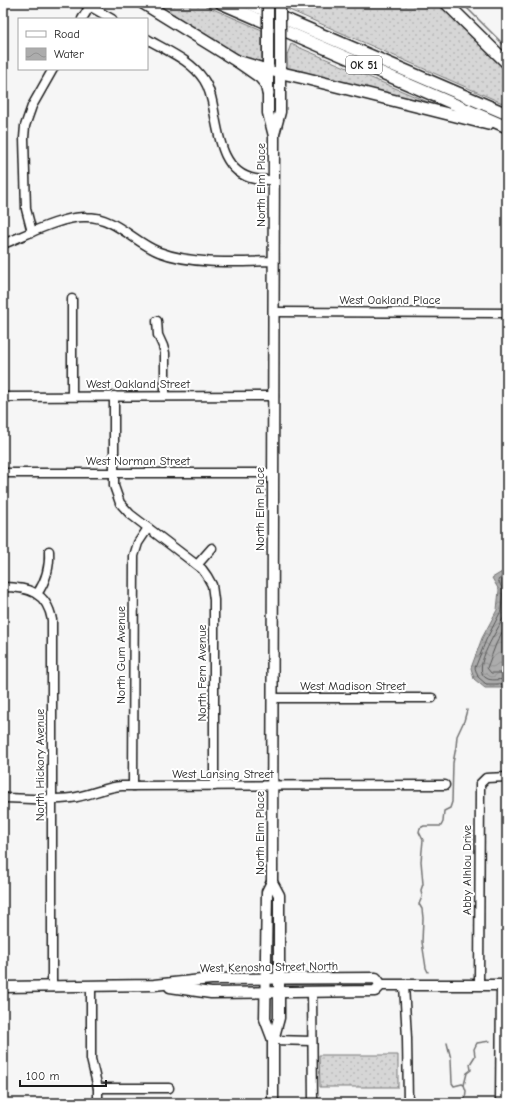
<svg xmlns="http://www.w3.org/2000/svg" width="510" height="1106" font-family="'Comic Neue',sans-serif">
  <defs>
    <pattern id="grass-dots" width="8" height="8" patternUnits="userSpaceOnUse"><rect width="8" height="8" fill="#d6d6d6"/><path d="M2 2h.1M6 6h.1" fill="none" stroke="#b7b7b7" stroke-width="1.8" stroke-linecap="round"/></pattern>
    <pattern id="water-waves" width="16" height="10" patternUnits="userSpaceOnUse"><rect width="16" height="10" fill="#acacac"/><path d="M0 5q4-4 8 0t8 0" fill="none" stroke="#939393"/></pattern>
  </defs>
  <rect width="100%" height="100%" fill="#f6f6f6"/>
  <filter id="ink" filterUnits="userSpaceOnUse"><feTurbulence type="fractalNoise" baseFrequency=".025" numOctaves="2"/><feDisplacementMap in="SourceGraphic" scale="8" xChannelSelector="R" yChannelSelector="G"/><feConvolveMatrix kernelMatrix="1 2 1 2 8 2 1 2 1" color-interpolation-filters="sRGB"/></filter>
  <g filter="url(#ink)">
    <g fill="url(#grass-dots)" stroke="#797979">
      <path d="M154,3H199L262,30V66L242,58Z"/>
      <path d="M287,3H438L507,68V105L287,9Z"/>
      <path d="M291,44L442,108L288,71L287,55Z"/>
      <path d="M319,1055H398V1087H320Z"/>
    </g>
    <path fill="url(#water-waves)" stroke="#727272" d="M507,569V688H485L474,679L471,668L482,638L497,610L499,590L492,578Z"/>
    <g fill="none" stroke-linecap="round" stroke-linejoin="round">
      <g stroke="#565656" stroke-width="1">
        <path d="M507,574L498,580L503,590L501,611L486,640L475,668L478,677L486,684H507"/>
        <path d="M507,603C507,606 507,609 506,612C502,625 467,671 488,679C493,681 502,679 507,679"/>
        <path d="M507,623L496,644L487,668L491,673H507"/>
      </g>
      <g stroke="#727272" stroke-width="1.5">
        <path d="M462,3L507,48"/>
        <path d="M428,972L426,968L422,942L423,918L422,909L419,904L422,897L421,890L423,884L421,861L423,840L419,832L420,828L424,826H441L443,822L444,811L450,808L452,802L453,763L456,747L457,736L464,721L467,710"/>
        <path d="M447,1043L451,1059L452,1083L454,1086L462,1084L464,1085L466,1091L465,1099L460,1101L459,1103"/>
        <path d="M464,1085L467,1073L471,1070L470,1064L475,1056L474,1049L477,1043L490,1041"/>
      </g>
      <defs>
        <g id="minor">
          <path d="M84,3L112,19"/>
          <path d="M82,19L90,6"/>
          <path d="M147,39C167,51 191,60 204,80C210,89 212,100 214,111C219,138 223,173 255,179C261,180 268,180 274,180"/>
          <path d="M32,232L26,209L24,138L25,126L32,106L53,69"/>
          <path d="M3,244C26,235 63,216 86,217C116,217 133,242 159,252C193,265 237,262 274,261"/>
          <path d="M274,312L507,313"/>
          <path d="M157,321L158,335L163,346L165,353V396"/>
          <path d="M72,396V299"/>
          <path d="M114,396V486L120,503L130,514L202,569L207,576L212,585L214,600V786"/>
          <path d="M3,397L274,396"/>
          <path d="M3,473H273"/>
          <path d="M197,565L212,548"/>
          <path d="M3,587C28,587 47,592 52,620V987"/>
          <path d="M37,594C46,581 50,567 49,551"/>
          <path d="M273,698H432"/>
          <path d="M133,786L134,556L138,543L148,528"/>
          <path d="M3,798C25,798 49,801 71,798C89,796 104,787 122,786L445,785"/>
          <path d="M404,985L407,1038L408,1103"/>
          <path d="M479,985L480,784L486,778L507,777"/>
          <path d="M91,986V1059L98,1088V1103"/>
          <path d="M312,992L313,1103"/>
          <path d="M273,1040L312,1041"/>
          <path d="M98,1088H169"/>
          <path d="M500,1103L501,985"/>
        </g>
        <g id="major">
          <path d="M268,27V113L274,136L272,882L279,895V1018L273,1040V1103"/>
          <path d="M274,134L280,112V68"/>
          <path d="M272,882L267,892L265,1019L273,1040"/>
          <path d="M3,987L154,985L211,979L376,978L381,985"/>
          <path d="M170,987L211,993L375,991L381,985H507"/>
        </g>
        <g id="highway">
          <path d="M143,3L237,61L260,77L266,84L268,93"/>
          <path d="M221,3L507,127"/>
          <path d="M248,3L507,114"/>
          <path d="M446,3L507,63"/>
          <path d="M237,61L260,68L304,78L488,124"/>
        </g>
      </defs>
      <use href="#minor" stroke="#1c1c1c" stroke-width="11"/>
      <use href="#major" stroke="#1c1c1c" stroke-width="13"/>
      <use href="#highway" stroke="#1c1c1c" stroke-width="14"/>
      <use href="#minor" stroke="#fff" stroke-width="8"/>
      <use href="#major" stroke="#fff" stroke-width="10"/>
      <use href="#highway" stroke="#fff" stroke-width="11"/>
      <defs>
        <g id="major-bridge">
          <path d="M280,3V68"/>
          <path d="M268,27V3"/>
        </g>
      </defs>
      <use href="#major-bridge" stroke="#1c1c1c" stroke-width="13" stroke-linecap="butt"/>
      <use href="#major-bridge" stroke="#fff" stroke-width="10"/>
    </g>
  </g>
  <g text-anchor="middle" stroke-width="4" stroke-linejoin="round" paint-order="stroke">
    <rect fill="#fff" stroke="#606060" stroke-width="1" x="346" y="56" width="36" height="18" rx="3"/>
    <g font-size="11" font-weight="bold" fill="#1c1c1c">
      <text x="364" y="69">OK 51</text>
    </g>
    <g font-size="12" fill="#1c1c1c" stroke="#fff">
      <text transform="translate(261 185) rotate(-90)" y="4">North Elm Place</text>
      <text x="390" y="304">West Oakland Place</text>
      <text x="138" y="388">West Oakland Street</text>
      <text x="138" y="465">West Norman Street</text>
      <text transform="translate(260 509) rotate(-90)" y="4">North Elm Place</text>
      <text transform="translate(121 655) rotate(-90)" y="4">North Gum Avenue</text>
      <text transform="translate(202 673) rotate(-90)" y="4">North Fern Avenue</text>
      <text x="353" y="690">West Madison Street</text>
      <text transform="translate(40 765) rotate(-90)" y="4">North Hickory Avenue</text>
      <text x="223" y="778">West Lansing Street</text>
      <text transform="translate(260 833) rotate(-90)" y="4">North Elm Place</text>
      <text transform="translate(467 870) rotate(-90)" y="4">Abby Alhlou Drive</text>
      <text transform="translate(269 967) rotate(-1)" y="4">West Kenosha Street North</text>
    </g>
  </g>
  <rect width="510" height="1106" fill="none" stroke="#fff" stroke-width="16"/>
  <rect x="8" y="8" width="494" height="1090" fill="none" stroke="#1c1c1c" stroke-width="1.5" filter="url(#ink)"/>
  <rect x="18" y="18" width="130" height="52" fill="#ffffff" stroke="#a4a4a4"/>
  <rect x="26" y="31" width="20" height="6" fill="#ffffff" stroke="#a4a4a4"/>
  <text x="54" y="38" font-size="12" fill="#1c1c1c">Road</text>
  <rect x="26" y="48" width="20" height="12" fill="url(#water-waves)" stroke="#a4a4a4"/>
  <text x="54" y="58" font-size="12" fill="#1c1c1c">Water</text>
  <path d="M20 1080v6h86v-6" fill="none" stroke="#1c1c1c" stroke-width="2"/>
  <text x="26" y="1080" font-size="12" fill="#1c1c1c" stroke="#ffffff" stroke-width="3" paint-order="stroke">100 m</text>
</svg>
